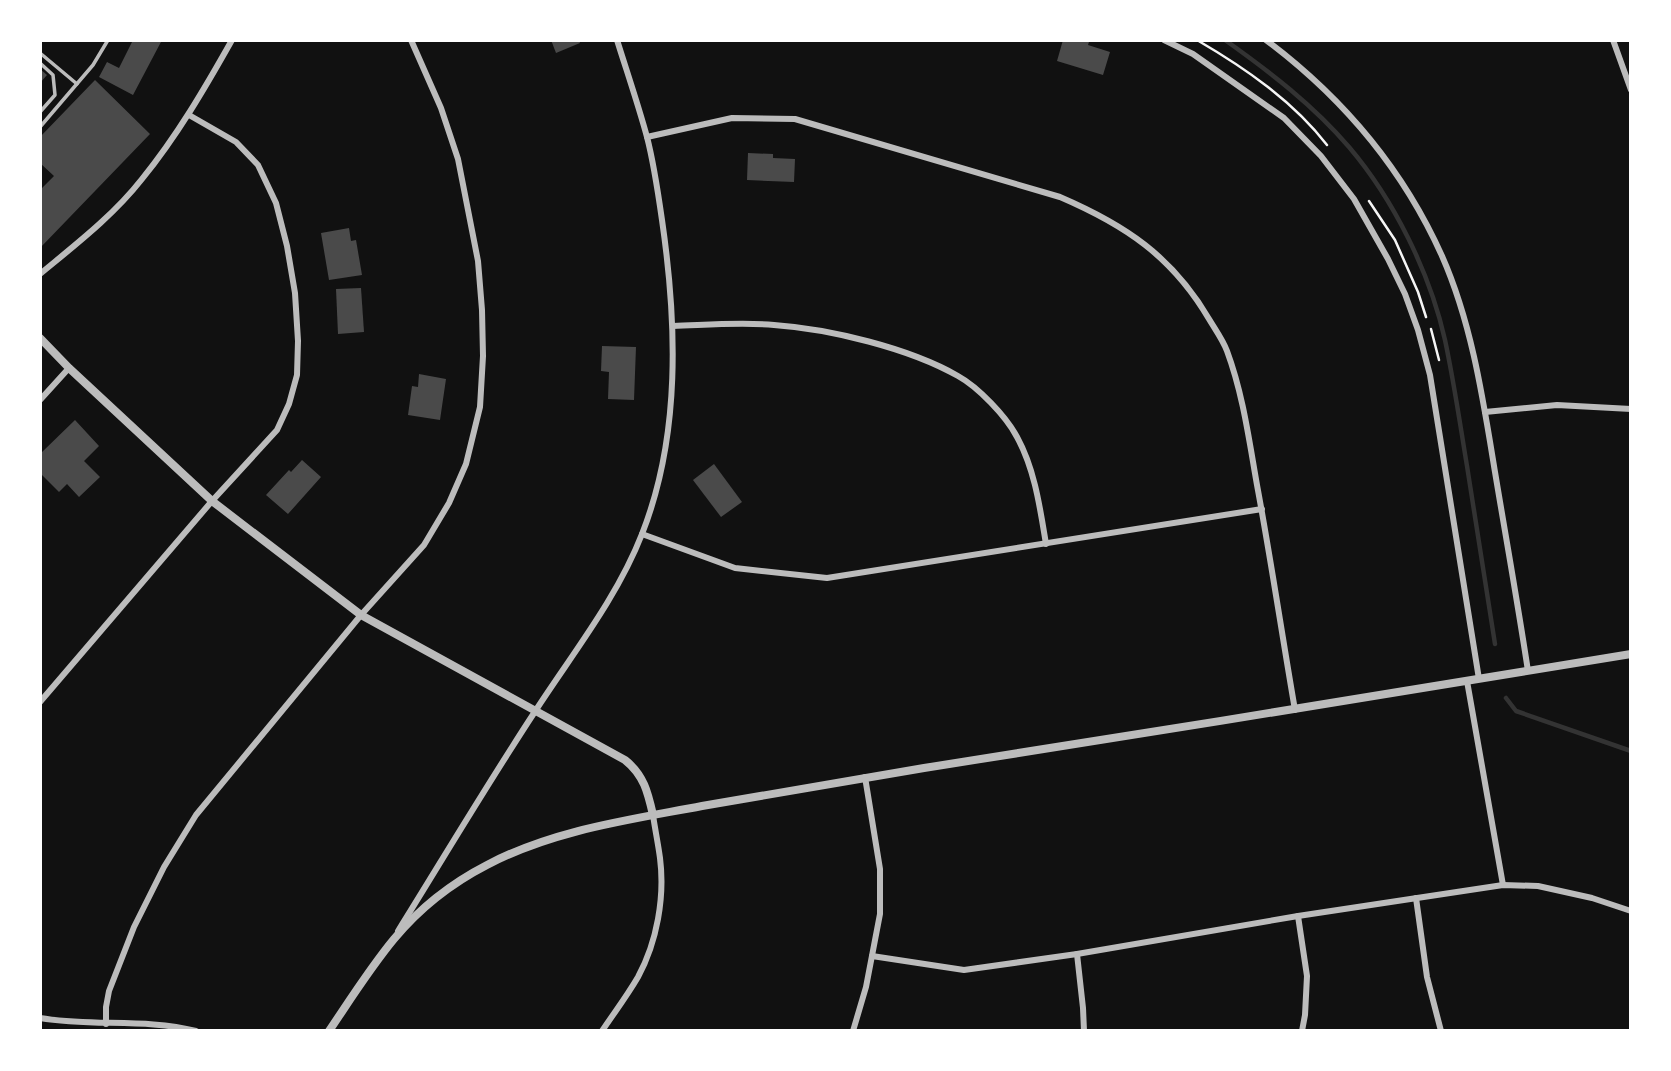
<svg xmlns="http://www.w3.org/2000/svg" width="1671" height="1071" font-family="Signika,sans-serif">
  <rect width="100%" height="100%" fill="#111"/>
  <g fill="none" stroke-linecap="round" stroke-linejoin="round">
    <g stroke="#333" stroke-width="4.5">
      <path d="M1225,40C1270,72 1313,105 1349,147C1394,200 1430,273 1445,340C1454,382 1460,424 1467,466C1476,525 1486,584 1495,644"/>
      <path d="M1506,698L1516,711L1631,751"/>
    </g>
  </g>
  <g fill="#4a4a4a">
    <path d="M133,40H162L133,95L99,77L107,62L119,68Z"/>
    <path d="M551,40H579L580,43L556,53Z"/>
    <path d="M1063,40H1083L1089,42L1088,45L1110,52L1103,75L1057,61Z"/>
    <path d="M40,69L47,75L40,83Z"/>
    <path d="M95,80L150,134L40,248V190L54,176L40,163V137Z"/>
    <path d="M748,153L773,154V158L795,159L794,182L747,180Z"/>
    <path d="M349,228L351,241L356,240L362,275L329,280L321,233Z"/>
    <path d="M361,288L364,332L338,334L336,289Z"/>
    <path d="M602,346L636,347L634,400L608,399L609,372L601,371Z"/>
    <path d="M419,374L446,379L440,420L408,415L412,386L418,387Z"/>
    <path d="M75,420L99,446L84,461L100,477L79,497L67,484L59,492L40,473V454Z"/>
    <path d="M302,460L321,477L288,514L266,495L289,470L291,472Z"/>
    <path d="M714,464L742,502L721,517L693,480Z"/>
  </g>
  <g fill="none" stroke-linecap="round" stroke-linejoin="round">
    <g stroke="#f5f5f5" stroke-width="2.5">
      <path d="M1197,40C1245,68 1293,101 1327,145"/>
      <path d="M1369,201L1395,240L1418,292L1426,317"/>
      <path d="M1431,329L1439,360"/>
    </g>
    <g stroke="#bcbcbc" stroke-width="3.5">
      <path d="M40,53L77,84"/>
      <path d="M40,63L53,75L55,95L40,112"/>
      <path d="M40,127L93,65L108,40"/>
    </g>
    <g stroke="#bcbcbc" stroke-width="6">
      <path d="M1164,40L1193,54L1284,118L1321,156L1354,199L1388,259L1405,294L1418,330L1430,375L1479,679"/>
      <path d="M1266,40C1342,97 1403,169 1442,256C1472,324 1483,399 1495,472C1506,538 1518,605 1528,671"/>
      <path d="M1613,40L1631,90"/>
      <path d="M647,137L732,118L795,119L1060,197C1125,225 1172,256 1209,319C1215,329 1223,340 1227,351C1243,394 1249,440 1257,485C1271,560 1282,635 1295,710"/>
      <path d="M40,274C75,245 113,216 142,179C177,136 205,88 232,40"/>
      <path d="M673,326C706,325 741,322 774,325C830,329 909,348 958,376C978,387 1006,416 1017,437C1035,470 1040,508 1046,544"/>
      <path d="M40,400L69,368"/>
      <path d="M1485,412L1557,405L1631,409"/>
      <path d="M642,534L735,568L827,578L1262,509"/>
      <path d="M1467,681L1503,885"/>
      <path d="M40,702L212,501L277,430L289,404L297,375L298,341L295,293L287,246L276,203L258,165L236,142L189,115"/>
      <path d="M1416,898L1427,977L1441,1031"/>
      <path d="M1298,916L1307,976L1305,1015L1302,1031"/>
      <path d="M398,931C444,857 488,783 536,710C573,653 617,598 642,534C681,435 677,323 662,220C658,192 654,164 647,137C638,104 627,72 617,40"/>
      <path d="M1077,954L1083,1008L1084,1031"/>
      <path d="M872,956L964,970L1077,954L1298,916L1503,885L1538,886L1592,898L1631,911"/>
      <path d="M40,1018C92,1027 145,1018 196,1031"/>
      <path d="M106,1024V1007L109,991L134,927L164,867L196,815L361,615L424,545L449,503L466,464L480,407L483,356L482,310L478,261L458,159L441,108L411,40"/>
      <path d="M602,1031C614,1013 627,996 638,977C657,942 665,897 660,858C658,843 655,829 653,815"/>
      <path d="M853,1031L866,987L880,914V869L865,777"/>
    </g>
    <g stroke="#bcbcbc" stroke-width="8">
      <path d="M40,338L69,368L212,501L361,615L625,760C644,775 648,793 653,815"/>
      <path d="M329,1031C350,1000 370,968 394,939C419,909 452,883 487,865C553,830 629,820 702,806C776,793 850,780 924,768C1160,731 1395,693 1631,654"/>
    </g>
  </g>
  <rect width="1671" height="1071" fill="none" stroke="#ffffff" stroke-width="84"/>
</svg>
